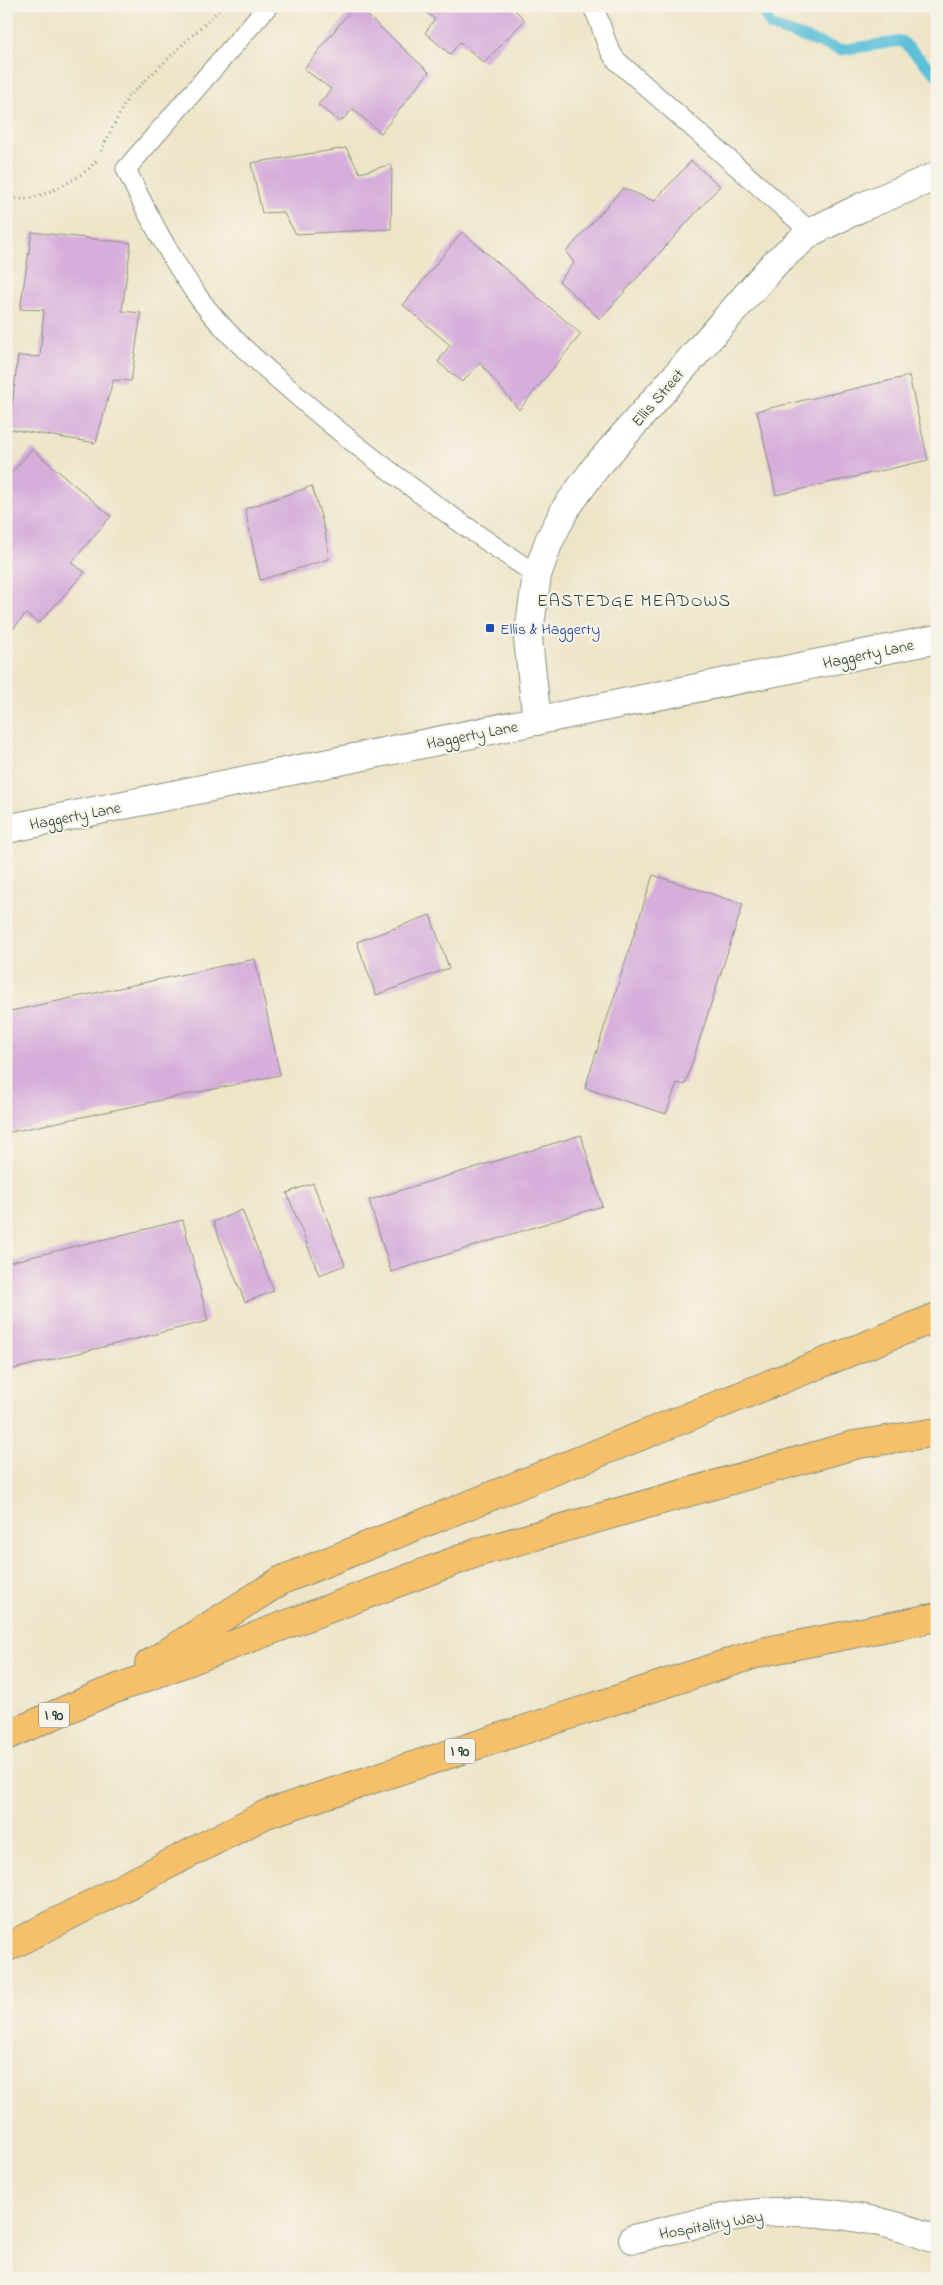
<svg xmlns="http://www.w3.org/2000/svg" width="943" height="2285" font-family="'Indie Flower',sans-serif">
  <rect width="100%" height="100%" fill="#f7f3e8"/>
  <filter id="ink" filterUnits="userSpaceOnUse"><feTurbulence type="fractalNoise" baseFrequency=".02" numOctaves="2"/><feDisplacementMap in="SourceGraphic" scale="10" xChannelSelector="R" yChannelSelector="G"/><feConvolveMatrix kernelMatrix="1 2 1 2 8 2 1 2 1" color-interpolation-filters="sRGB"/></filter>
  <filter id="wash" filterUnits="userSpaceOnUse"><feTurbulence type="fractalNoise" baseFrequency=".0096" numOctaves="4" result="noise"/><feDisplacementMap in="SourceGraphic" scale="20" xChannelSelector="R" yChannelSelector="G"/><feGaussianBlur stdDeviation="1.12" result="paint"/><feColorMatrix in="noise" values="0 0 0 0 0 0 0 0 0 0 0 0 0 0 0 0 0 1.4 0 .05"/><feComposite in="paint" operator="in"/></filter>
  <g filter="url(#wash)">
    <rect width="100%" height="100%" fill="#eee5c9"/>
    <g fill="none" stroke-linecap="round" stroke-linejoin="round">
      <path stroke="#5bc0d9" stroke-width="11" d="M760,6L771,26L840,50L902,41L937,75"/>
    </g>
    <g id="blocks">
      <g fill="#d6addb">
        <path d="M354,6H357L429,72L381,133L353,109L340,122L318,105L331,89L304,69Z"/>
        <path d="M418,6H511L525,20L484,63L460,42L450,54L425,33L435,19Z"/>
        <path d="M346,148L360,173L392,164L391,229L296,234L283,212L262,213L251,163Z"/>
        <path d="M691,161L720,186L600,319L559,281L574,263L566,252L623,188L654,201Z"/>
        <path d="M32,232L131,243L122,311L141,313L131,381L113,380L96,443L9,429L18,356L40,357L44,310L20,309Z"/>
        <path d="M462,232L581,334L519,410L480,363L462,382L438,362L450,345L403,305Z"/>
        <path d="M909,376L928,460L776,495L757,411Z"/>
        <path d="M32,449L111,516L71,563L85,572L39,623L26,614L6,637V525L9,521L6,519V479Z"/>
        <path d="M312,486L325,531L329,559L260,580L245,509Z"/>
        <path d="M653,875L743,904L685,1085L677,1083L666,1114L585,1088Z"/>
        <path d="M430,915L449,968L376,995L357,942Z"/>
        <path d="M255,959L280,1075L6,1133V1012Z"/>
        <path d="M581,1135L602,1206L391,1272L369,1200Z"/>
        <path d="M313,1183L345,1265L319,1275L287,1193Z"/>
        <path d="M242,1210L274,1291L245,1302L213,1222Z"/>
        <path d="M183,1220L208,1321L6,1371V1263Z"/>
      </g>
    </g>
  </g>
  <g filter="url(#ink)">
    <use href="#blocks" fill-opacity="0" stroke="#86917e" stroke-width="1"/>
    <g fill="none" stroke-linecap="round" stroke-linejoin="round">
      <defs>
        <g id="service">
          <path d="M268,6L126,169C147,214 170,258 199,298C225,334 261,364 295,394C372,461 451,518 537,575"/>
          <path d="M592,6C603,23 603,44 616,60L811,232"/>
        </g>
        <g id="minor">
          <path d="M537,721L528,639L537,575L549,541L566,508L596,467L775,263L811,232L864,206L937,176"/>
          <path d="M633,2239C671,2230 710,2219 749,2214C808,2207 882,2217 937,2240"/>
        </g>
        <path id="tertiary" d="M6,829L937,639"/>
        <g id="motorway">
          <path d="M149,1664L282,1580L937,1317"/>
          <path d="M6,1736L102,1694L479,1552L854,1445L937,1432"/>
          <path d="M6,1948L266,1814L762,1652L937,1617"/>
        </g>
      </defs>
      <use href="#service" stroke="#86917e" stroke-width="21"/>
      <use href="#minor" stroke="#86917e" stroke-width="30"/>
      <use href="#tertiary" stroke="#86917e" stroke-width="30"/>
      <use href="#motorway" stroke="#86917e" stroke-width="30"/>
      <g stroke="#86917e" stroke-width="3" stroke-dasharray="1 4" stroke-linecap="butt">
        <path d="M101,151L128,97L223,6"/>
        <path d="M6,196C11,197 17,199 22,199C41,199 89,175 97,159"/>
      </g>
      <use href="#service" stroke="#fff" stroke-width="19"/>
      <use href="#minor" stroke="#fff" stroke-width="28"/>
      <use href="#tertiary" stroke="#fff" stroke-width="28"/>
      <use href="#motorway" stroke="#f6c06b" stroke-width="28"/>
    </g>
  </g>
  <rect fill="#1a4fb4" stroke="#f7f3e8" stroke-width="2" x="485" y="623" width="10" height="10" rx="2.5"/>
  <g text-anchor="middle" stroke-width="4.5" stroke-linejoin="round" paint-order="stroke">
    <g fill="#f7f3e8" stroke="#60746a" stroke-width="1">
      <rect x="39" y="1702.5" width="30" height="25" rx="4"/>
      <rect x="445" y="1738.5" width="30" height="25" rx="4"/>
    </g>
    <g font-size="15" font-weight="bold" fill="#1f3d34">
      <text x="54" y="1720">I 90</text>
      <text x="460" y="1756">I 90</text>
    </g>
    <g font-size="16" fill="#1f3d34" stroke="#f7f3e8">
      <text transform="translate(657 397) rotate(-49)" y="6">Ellis Street</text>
      <text transform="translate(868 653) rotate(-12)" y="6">Haggerty Lane</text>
      <text transform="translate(472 734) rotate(-11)" y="6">Haggerty Lane</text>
      <text transform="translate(75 815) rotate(-11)" y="6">Haggerty Lane</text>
      <text transform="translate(711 2224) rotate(-10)" y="6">Hospitality Way</text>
    </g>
    <g font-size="16" fill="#164399" stroke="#f7f3e8" text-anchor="start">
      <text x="500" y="634">Ellis &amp; Haggerty</text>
    </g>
    <g font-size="18" letter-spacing="1" fill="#1f3d34" stroke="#f7f3e8">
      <text x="634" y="606">EASTEDGE MEADOWS</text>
    </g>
  </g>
  <rect width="943" height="2285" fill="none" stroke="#f7f3e8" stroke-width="25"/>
</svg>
